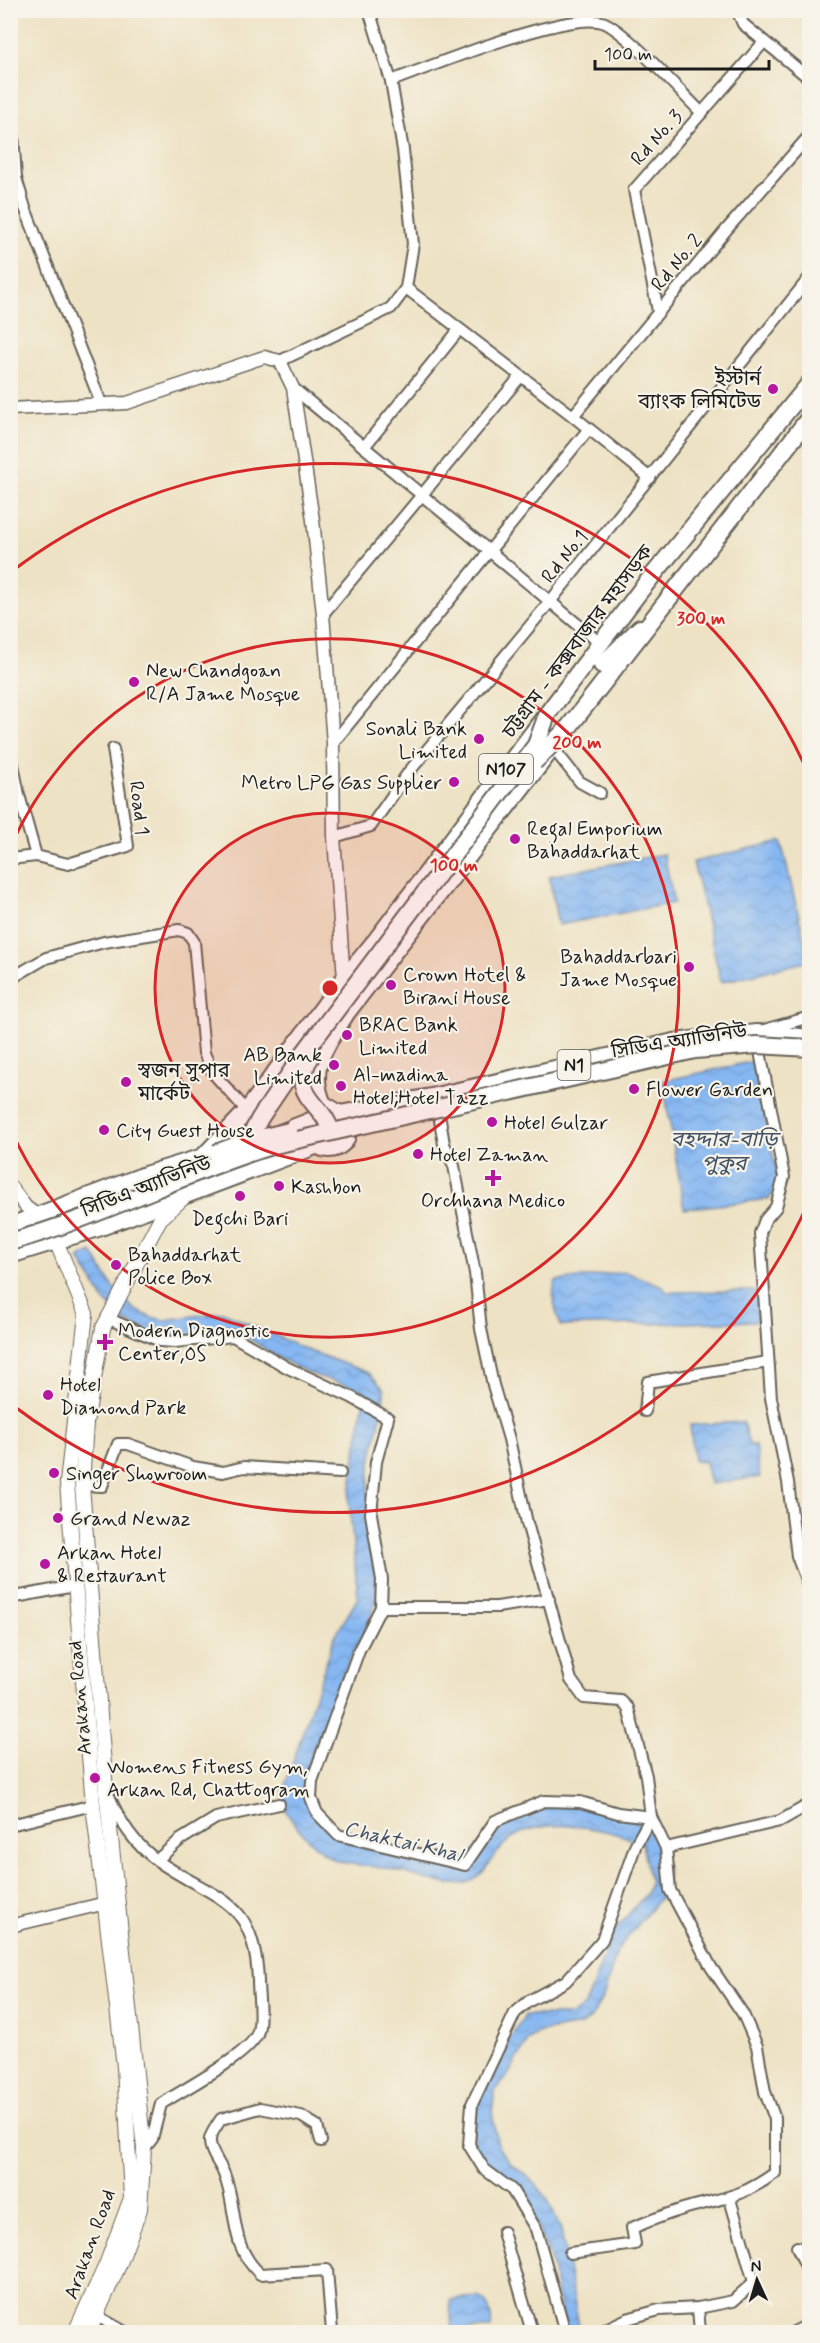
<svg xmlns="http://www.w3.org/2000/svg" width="820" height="2343" font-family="Mynerve,'Noto Sans Bengali',sans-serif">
  <defs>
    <pattern id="water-waves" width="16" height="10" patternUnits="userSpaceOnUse" patternTransform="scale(1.5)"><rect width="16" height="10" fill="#86b7f2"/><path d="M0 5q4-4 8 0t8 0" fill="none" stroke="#739dcf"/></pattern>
  </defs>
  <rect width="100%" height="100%" fill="#f7f3e8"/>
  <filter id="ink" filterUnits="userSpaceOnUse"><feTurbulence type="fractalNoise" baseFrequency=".0167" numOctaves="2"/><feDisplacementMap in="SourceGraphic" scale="12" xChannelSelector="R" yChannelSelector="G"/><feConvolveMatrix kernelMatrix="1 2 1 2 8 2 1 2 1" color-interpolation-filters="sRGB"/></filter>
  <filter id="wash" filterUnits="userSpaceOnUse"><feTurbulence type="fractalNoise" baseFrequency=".008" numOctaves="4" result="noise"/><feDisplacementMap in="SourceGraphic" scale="24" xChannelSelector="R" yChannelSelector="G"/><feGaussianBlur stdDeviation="1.35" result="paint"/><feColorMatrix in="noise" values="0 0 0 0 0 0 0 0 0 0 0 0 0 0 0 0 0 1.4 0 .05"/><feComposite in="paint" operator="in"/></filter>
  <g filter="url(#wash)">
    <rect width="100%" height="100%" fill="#eee2c4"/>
    <g fill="url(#water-waves)" stroke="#516a87" stroke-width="1.5">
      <path d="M781,841L809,961L721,982L693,862Z"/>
      <path d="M664,854L674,903L558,925L549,876Z"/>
      <path d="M755,1061L779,1185L769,1199L684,1209L663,1081Z"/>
      <path d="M92,1252L113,1287L134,1309L150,1317L165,1320L223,1312L307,1350L369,1373L384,1389C384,1412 376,1434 372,1457C367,1483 367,1512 369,1539C370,1555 380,1583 377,1597C373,1617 360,1638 351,1656C339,1682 299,1774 305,1798C310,1818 331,1835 349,1843L462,1867C473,1854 484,1835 498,1824C506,1819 535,1808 545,1805C564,1801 639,1816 651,1831C663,1846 671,1873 665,1892L618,1949L604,1994L591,2019L581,2025L540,2032L529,2039L505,2080L495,2091L492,2112L498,2147L511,2163L537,2185L549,2202L561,2230L580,2332H564L551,2260L525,2198C512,2180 489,2173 478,2154C458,2119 505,2044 525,2015H571L585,2006L613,1932L646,1894L650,1883L642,1843C603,1827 531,1811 500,1849C487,1864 483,1881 461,1884C440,1886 415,1875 394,1870C375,1865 354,1867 336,1860C321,1855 292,1824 285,1809C283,1804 283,1797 283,1791L335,1636L358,1598L349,1500L365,1391L311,1374L279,1358L247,1337L229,1332L178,1338L155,1335L123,1320L103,1299L79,1258Z"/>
      <path d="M625,1272L663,1286L666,1292L754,1291L757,1295L758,1321L561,1326C556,1314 550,1293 556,1281Z"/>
      <path d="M743,1422L749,1445H755L760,1477L710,1484L705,1462L694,1461L690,1425Z"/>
      <path d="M479,2297C488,2300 493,2318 491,2328L452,2330L450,2301L453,2299Z"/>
    </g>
  </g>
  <g filter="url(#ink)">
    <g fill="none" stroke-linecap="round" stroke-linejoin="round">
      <defs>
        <g id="minor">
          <path d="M737,10L743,24L810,79"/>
          <path d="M391,81C430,67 572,8 605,23C630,35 679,91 702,113"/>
          <path d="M10,89L16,178L25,208L101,403"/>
          <path d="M406,288L573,416L650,478"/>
          <path d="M658,311L634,190L764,42"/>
          <path d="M280,361L391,308L406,288L413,244L403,150L391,81L369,10"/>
          <path d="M293,388L600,643"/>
          <path d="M573,416L727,229L810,135"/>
          <path d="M364,447L459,330"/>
          <path d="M323,614L520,377"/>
          <path d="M333,743L588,430"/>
          <path d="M553,748L580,782L600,793"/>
          <path d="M10,749L19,795L36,856L68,864L128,846L113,749"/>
          <path d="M334,837L371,826L408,773L549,603L810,277"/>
          <path d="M10,859L36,856"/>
          <path d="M10,979L46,958L104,942L179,930L188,933L194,942L204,1053L213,1073L247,1111"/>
          <path d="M764,1030L810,1017"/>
          <path d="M758,1041L784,1177L776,1207L765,1220L760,1233L771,1398L788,1482L797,1556L810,1590"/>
          <path d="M437,1102L444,1144L454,1166L475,1273L481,1329L493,1385L509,1439L527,1523L571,1680L584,1698L621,1701L628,1708L646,1776L651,1817L666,1848L670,1890L711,1967L743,2014L757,2046L765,2092L775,2119V2173C745,2195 729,2197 694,2206C673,2211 652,2220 632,2228L635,2244L570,2253"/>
          <path d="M107,1318L160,1341L175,1342L233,1336L288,1368L351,1397L388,1418L376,1462L371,1514L382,1579L381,1607L359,1650L312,1781L311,1798L317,1813L338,1835L465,1865L495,1821L544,1801L580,1802L618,1813L651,1817"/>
          <path d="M645,1411L648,1382L768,1362"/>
          <path d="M82,1485L102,1486L118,1444H128L193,1467L223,1472L244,1467L340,1473"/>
          <path d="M10,1579L11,1597"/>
          <path d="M10,1598L74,1586"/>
          <path d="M381,1607H497L549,1599"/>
          <path d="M109,1796C120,1822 134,1844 158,1861C215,1901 255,1896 258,1981C258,1996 262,2016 258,2031C254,2053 182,2090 161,2104L152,2139L144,2149"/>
          <path d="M10,1825L93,1805"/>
          <path d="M666,1848L780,1821L810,1804"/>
          <path d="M157,1860L180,1840L216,1818L279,1804"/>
          <path d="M321,2141L317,2126L301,2116L260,2108L221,2119C218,2124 211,2133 210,2139C209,2152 220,2163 224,2174C239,2211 228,2244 260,2274L327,2270L332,2332"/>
          <path d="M503,2232L532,2332"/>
          <path d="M797,2247L810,2275"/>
          <path d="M698,2308L700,2332"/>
          <path d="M97,2316L125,2332"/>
          <path d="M561,2332L563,2325L536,2229L512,2190L484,2169L469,2145L472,2104L515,2013L529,2001L566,1981L602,1940L636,1844L651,1817"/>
          <path d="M599,2332L627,2319L659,2310L698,2308L733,2301L754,2282L730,2199"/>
          <path d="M794,2332L810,2324"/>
        </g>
        <g id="tertiary">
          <path d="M10,409L127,403L264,357L280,361L293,388L313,520L323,614L333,743L334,837L344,979"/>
          <path d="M10,1186L26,1207L38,1216"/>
          <path d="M10,1926L106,1903"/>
        </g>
        <g id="secondary">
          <path d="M50,1232L56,1241L86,1314L67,1483L93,1805L124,2067L131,2198L106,2265L75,2332"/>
          <path d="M89,2332L120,2263L140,2209L144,2149L106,1791L82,1485L86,1423L103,1328L160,1219L183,1198"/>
        </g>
        <path id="primary" d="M602,665L640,628"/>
        <g id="trunk">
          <path d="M810,417L347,1012C328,1044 306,1066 323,1104L340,1114L436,1096L674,1042L757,1033L810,1038"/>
          <circle cx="329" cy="1130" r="19"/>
          <path d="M275,1135L313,1120"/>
          <path d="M205,1155L247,1111L344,979L377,939L640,591L810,383"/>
          <path d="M10,1226L145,1175L216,1153"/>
          <path d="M10,1255L101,1227L318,1145"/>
        </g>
      </defs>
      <use href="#minor" stroke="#666157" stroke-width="14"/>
      <use href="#tertiary" stroke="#666157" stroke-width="15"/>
      <use href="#secondary" stroke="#666157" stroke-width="16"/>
      <use href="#primary" stroke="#666157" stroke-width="20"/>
      <use href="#trunk" stroke="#666157" stroke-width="20"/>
      <use href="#minor" stroke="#fff" stroke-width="10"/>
      <use href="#tertiary" stroke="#fff" stroke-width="12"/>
      <use href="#secondary" stroke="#fff" stroke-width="14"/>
      <use href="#primary" stroke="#fff" stroke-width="16"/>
      <use href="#trunk" stroke="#fff" stroke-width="16"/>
      <defs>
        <g id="primary-bridge">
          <path d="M534,762L569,727"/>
          <path d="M312,1055C285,1095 324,1102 331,1132"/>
          <path d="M249,1152L248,1141L260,1118L304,1053L536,745L547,715"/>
        </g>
        <g id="trunk-bridge">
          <path d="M216,1153L248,1141L289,1131"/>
          <path d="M10,1242C101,1217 185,1172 275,1145L695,1050L757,1045L810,1048"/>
        </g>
      </defs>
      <use href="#primary-bridge" stroke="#666157" stroke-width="20" stroke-linecap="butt"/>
      <use href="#trunk-bridge" stroke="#666157" stroke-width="20" stroke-linecap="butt"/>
      <use href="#primary-bridge" stroke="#fff" stroke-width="16"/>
      <use href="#trunk-bridge" stroke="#fff" stroke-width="16"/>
    </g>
  </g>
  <circle cx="330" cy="988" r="175" fill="#d62828" fill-opacity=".12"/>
  <g fill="none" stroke="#d62828" stroke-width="3">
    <circle cx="330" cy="988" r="175"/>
    <path d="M11 846A349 349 0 1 1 11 1130"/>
    <path d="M809 1201A524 524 0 0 1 11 1404M11 572A524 524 0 0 1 809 775"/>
  </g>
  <g fill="#b5179e" stroke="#f7f3e8" stroke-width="2">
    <circle cx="773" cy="389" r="6"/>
    <circle cx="134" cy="682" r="6"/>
    <circle cx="479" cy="739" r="6"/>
    <circle cx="454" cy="782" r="6"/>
    <circle cx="515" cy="839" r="6"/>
    <circle cx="689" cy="967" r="6"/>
    <circle cx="391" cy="985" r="6"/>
    <circle cx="347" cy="1035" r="6"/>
    <circle cx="334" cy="1065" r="6"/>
    <circle cx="126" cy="1082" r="6"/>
    <circle cx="341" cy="1086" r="6"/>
    <circle cx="634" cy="1089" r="6"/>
    <circle cx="492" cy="1122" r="6"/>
    <circle cx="104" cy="1130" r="6"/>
    <circle cx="418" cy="1154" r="6"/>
    <path d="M490 1169h6v6h6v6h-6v6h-6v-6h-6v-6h6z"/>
    <circle cx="279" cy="1186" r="6"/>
    <circle cx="240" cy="1196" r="6"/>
    <circle cx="116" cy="1265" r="6"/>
    <path d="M102 1333h6v6h6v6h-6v6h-6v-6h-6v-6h6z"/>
    <circle cx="48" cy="1395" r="6"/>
    <circle cx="54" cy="1473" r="6"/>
    <circle cx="58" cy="1518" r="6"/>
    <circle cx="45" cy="1564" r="6"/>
    <circle cx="95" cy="1778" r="6"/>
  </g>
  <g text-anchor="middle" stroke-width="4.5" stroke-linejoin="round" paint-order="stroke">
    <g fill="#f7f3e8" stroke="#5e5c59" stroke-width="1.5">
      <rect x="479" y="754" width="54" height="30" rx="4.5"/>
      <rect x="557.5" y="1050" width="33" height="30" rx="4.5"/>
    </g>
    <g font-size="18" font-weight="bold" fill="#1c1c1c">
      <text x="506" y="775">N107</text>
      <text x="574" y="1071">N1</text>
    </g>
    <g font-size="20" fill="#1c1c1c" stroke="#f7f3e8">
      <text transform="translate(656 137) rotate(-48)" y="7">Rd No. 3</text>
      <text transform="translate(676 262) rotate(-50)" y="7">Rd No. 2</text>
      <text transform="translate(564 556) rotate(-51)" y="7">Rd No.1</text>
      <text transform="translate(577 641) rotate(-53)" y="7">চট্টগ্রাম - কক্সবাজার মহাসড়ক</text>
      <text transform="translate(140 808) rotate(83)" y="7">Road 1</text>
      <text transform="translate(679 1040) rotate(-9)" y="7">সিডিএ অ্যাভিনিউ</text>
      <text transform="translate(146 1186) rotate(-21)" y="7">সিডিএ অ্যাভিনিউ</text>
      <text transform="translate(79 1698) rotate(-95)" y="7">Arakan Road</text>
      <text transform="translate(89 2244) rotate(-70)" y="7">Arakan Road</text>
    </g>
    <g font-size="20" fill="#1c1c1c" stroke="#f7f3e8" text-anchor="start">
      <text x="761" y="385" text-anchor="end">ইস্টার্ন<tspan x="761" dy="23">ব্যাংক লিমিটেড</tspan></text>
      <text x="146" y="677">New Chandgoan<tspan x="146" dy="23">R/A Jame Mosque</tspan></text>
      <text x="467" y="735" text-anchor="end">Sonali Bank<tspan x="467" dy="23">Limited</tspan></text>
      <text x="442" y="789" text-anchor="end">Metro LPG Gas Supplier</text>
      <text x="527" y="835">Regal Emporium<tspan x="527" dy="23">Bahaddarhat</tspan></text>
      <text x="677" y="963" text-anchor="end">Bahaddarbari<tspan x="677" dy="23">Jame Mosque</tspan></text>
      <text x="403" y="981">Crown Hotel &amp;<tspan x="403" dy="23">Birani House</tspan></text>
      <text x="359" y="1031">BRAC Bank<tspan x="359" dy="23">Limited</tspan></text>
      <text x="322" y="1061" text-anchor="end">AB Bank<tspan x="322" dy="23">Limited</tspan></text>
      <text x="138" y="1077">স্বজন সুপার<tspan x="138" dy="23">মার্কেট</tspan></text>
      <text x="353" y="1081">Al-madina<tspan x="353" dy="23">Hotel;Hotel Tazz</tspan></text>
      <text x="646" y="1096">Flower Garden</text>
      <text x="504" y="1129">Hotel Gulzar</text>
      <text x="116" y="1137">City Guest House</text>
      <text x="430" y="1161">Hotel Zaman</text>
      <text x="291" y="1193">Kashbon</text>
      <text x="493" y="1207" text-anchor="middle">Orchhana Medico</text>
      <text x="240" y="1225" text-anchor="middle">Degchi Bari</text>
      <text x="128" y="1261">Bahaddarhat<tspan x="128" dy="23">Police Box</tspan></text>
      <text x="118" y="1337">Modern Diagnostic<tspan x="118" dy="23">Center,OS</tspan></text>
      <text x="60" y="1391">Hotel<tspan x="60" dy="23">Diamond Park</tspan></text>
      <text x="66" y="1480">Singer Showroom</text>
      <text x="70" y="1525">Grand Newaz</text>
      <text x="57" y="1559">Arkan Hotel<tspan x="57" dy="23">&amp; Restaurant</tspan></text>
      <text x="107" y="1773">Womens Fitness Gym,<tspan x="107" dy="23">Arkan Rd, Chattogram</tspan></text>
    </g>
    <g font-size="21" font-style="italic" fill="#415267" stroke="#f7f3e8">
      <text x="724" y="1146">বহদ্দার-বাড়ি<tspan x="724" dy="24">পুকুর</tspan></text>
      <text transform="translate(403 1841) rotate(13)" y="7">Chaktai Khal</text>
    </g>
  </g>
  <circle cx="330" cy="988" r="9" fill="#d62828" stroke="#f7f3e8" stroke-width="3"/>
  <g font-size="18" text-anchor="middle" font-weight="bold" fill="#d62828" stroke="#f7f3e8" stroke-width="4.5" stroke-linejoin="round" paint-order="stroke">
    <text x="701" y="624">300 m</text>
    <text x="577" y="748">200 m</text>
    <text x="454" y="871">100 m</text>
  </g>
  <rect width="820" height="2343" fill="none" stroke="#f7f3e8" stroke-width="36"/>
  <g transform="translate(757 2280) rotate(356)" stroke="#f7f3e8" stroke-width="4.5" paint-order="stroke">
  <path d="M0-4.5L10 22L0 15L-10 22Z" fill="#1c1c1c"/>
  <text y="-9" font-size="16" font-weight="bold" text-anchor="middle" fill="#1c1c1c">N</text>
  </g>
  <path d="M595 60v9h174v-9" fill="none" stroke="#1c1c1c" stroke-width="3"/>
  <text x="604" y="60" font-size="18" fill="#1c1c1c" stroke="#f7f3e8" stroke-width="4.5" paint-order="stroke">100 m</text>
</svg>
